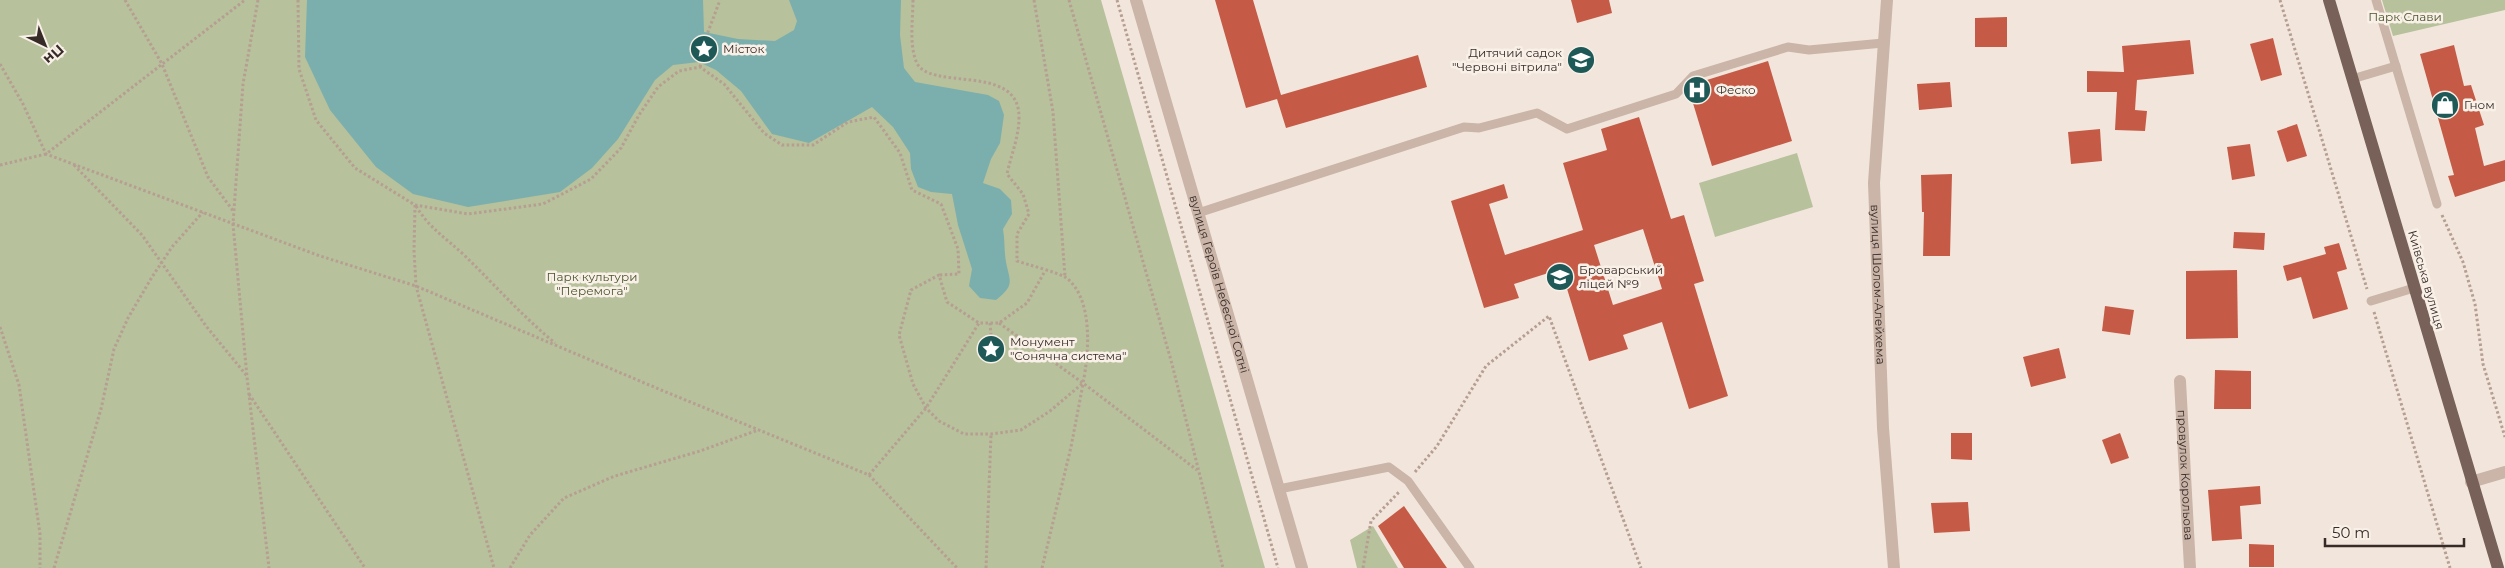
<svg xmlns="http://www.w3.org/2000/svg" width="2505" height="568" font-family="Montserrat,sans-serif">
  <rect width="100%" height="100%" fill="#f2e6dc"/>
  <g fill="#b7c19c">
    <path d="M0,0H1101L1265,568H0Z"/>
    <path d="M2382,0H2505V10L2393,36Z"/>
    <path d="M1797,153L1813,207L1715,237L1699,183Z"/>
    <path d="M1373,526L1398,568H1357L1350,540Z"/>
  </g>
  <path fill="#7bafad" d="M307,0H703L704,32L738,39L775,41L794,30L797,21L789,0H901L900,35L904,68L915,82L988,95L999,101L1004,115L1000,143L991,159L983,183L1000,189L1011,200L1012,214L1003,229C1005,240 1004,251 1006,262C1010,282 1015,285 996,300L980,298L969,286L972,269L958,225L952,194L931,192L918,187L911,169L910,153L893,127L872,107L809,143L772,134L741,91L716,70L699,62L673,65L655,80L618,139L592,168L560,192L468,207L413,194L376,167L330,110L305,57Z"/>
  <g fill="#c55b47" fill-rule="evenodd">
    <path d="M1215,0H1253L1281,95L1418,55L1427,87L1286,128L1277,99L1246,108Z"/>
    <path d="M1571,0H1609L1612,13L1577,23Z"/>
    <path d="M2007,17V47H1975V18Z"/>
    <path d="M2273,38L2282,75L2261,81L2250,44Z"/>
    <path d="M2190,40L2194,74L2137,80L2135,110L2147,111L2145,131L2115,130L2117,92H2087V71L2124,72L2122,46Z"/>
    <path d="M2454,45L2464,86L2471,85L2484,125L2475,128L2484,166L2505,160V181L2455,197L2448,176L2454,175L2420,54Z"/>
    <path d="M1768,61L1792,141L1712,166L1689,90L1694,84Z"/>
    <path d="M1950,82L1952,107L1919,110L1917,84Z"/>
    <path d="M1639,117L1671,219L1684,215L1704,281L1694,284L1728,396L1689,409L1662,322L1623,335L1628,349L1589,361L1561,269L1514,284L1519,298L1484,308L1451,201L1504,184L1508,198L1489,204L1505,255L1583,230L1563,163L1607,150L1601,129ZM1643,229L1662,289L1613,305L1594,245Z"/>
    <path d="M2297,124L2307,156L2287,162L2277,131Z"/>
    <path d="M2100,129L2102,161L2071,164L2068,132Z"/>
    <path d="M2250,144L2255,176L2232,180L2227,147Z"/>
    <path d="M1952,174L1950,256H1923L1924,212H1922L1921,175Z"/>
    <path d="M2234,232L2265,233L2264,250L2233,248Z"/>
    <path d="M2339,243L2347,269L2337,272L2348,309L2313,319L2301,277L2287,281L2283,266L2326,254L2324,247Z"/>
    <path d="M2237,270L2238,338L2186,339V271Z"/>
    <path d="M2105,306L2134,310L2130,335L2102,331Z"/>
    <path d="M2059,348L2066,378L2031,387L2023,357Z"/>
    <path d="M2215,370L2251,371V409H2214Z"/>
    <path d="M1951,433H1972V460L1951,459Z"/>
    <path d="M2120,433L2129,458L2111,464L2102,440Z"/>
    <path d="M2260,486L2261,504L2240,506L2242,539L2212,541L2208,490Z"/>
    <path d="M1968,502L1970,531L1934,533L1931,503Z"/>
    <path d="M1404,506L1447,568H1404L1378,526Z"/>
    <path d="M2249,544L2274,545V567H2249Z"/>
  </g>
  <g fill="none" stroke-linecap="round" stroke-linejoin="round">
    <g stroke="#b69e92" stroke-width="3" stroke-dasharray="2.5 2.5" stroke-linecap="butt">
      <path d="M125,0L162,64L208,177L234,212"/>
      <path d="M258,0L243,84L233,224L247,377L269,568"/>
      <path d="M298,0L299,69L316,120L355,168L415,205L468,214L543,204L591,179L621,148L639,115L658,87L679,71L700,67L724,84L764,133L782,145H813L848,122L874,117L900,153L912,190L941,204L958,249L959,274L939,275"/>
      <path d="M913,0C913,19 909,43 916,61C927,93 1020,61 1019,118C1019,137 1011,155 1007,174L1023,194L1029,214L1017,234V261C1029,265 1056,272 1065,277C1094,297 1089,354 1083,383L1050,411L1021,430L991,434H964L939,421L926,408L913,384L899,335L911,290L939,275L947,302L979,323H999L1027,303L1045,271"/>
      <path d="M1034,0L1053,112L1065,277"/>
      <path d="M1069,0L1172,364L1223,568"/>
      <path d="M1117,0L1278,568"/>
      <path d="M2280,0L2367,289"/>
      <path d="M0,64L23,104L46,154L320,256L416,286L661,390L869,475L957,568"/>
      <path d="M700,67L708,32L720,0"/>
      <path d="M0,165L46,154L245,0"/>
      <path d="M74,165L142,235L206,326L247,376"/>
      <path d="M415,205L414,250L416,286L494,568"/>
      <path d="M416,206C430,229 445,237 464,255C494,284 522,316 555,343"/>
      <path d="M2442,215L2463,262L2475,304L2483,364L2505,437"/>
      <path d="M2374,312L2450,568"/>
      <path d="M990,323L992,347"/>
      <path d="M999,323L1083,383L1197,470"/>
      <path d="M0,327L19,385L40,534V568"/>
      <path d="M249,394L365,568"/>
      <path d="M1415,472L1437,446L1486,366L1549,316L1641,568"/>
      <path d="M869,475L926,408L979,323"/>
      <path d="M54,568L101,409L114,349L128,318L152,277L172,247L203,212"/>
      <path d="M510,568L530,535L564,498L615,476L700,451L758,430"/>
      <path d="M986,568L991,434"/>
      <path d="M1042,568L1071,447L1083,384"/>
      <path d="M1363,568L1371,521L1400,491"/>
    </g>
    <g stroke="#cab5a8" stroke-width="9">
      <path d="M2376,0L2437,204"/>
      <path d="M2352,79L2396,66"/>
      <path d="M1198,213L1464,127L1479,128L1537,113L1567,129L1676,94L1693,76L1788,47L1809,50L1883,43"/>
      <path d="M2371,301L2414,288"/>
      <path d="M1279,489L1389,467L1408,481L1470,568"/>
    </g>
    <g stroke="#cab5a8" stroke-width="12">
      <path id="s1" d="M1136,0L1302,568"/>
      <path id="s2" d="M1887,0L1874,183L1883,428L1894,568"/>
      <path id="s3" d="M2180,381L2190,568"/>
      <path d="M2471,482L2505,472"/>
    </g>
    <path stroke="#786159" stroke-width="12" d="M2329,0L2498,568"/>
  </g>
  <defs>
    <symbol id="sight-disc" viewBox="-11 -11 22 22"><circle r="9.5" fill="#1e5857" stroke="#f9f0e8"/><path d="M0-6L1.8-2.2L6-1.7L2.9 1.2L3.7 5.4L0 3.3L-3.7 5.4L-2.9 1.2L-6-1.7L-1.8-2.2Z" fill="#fff"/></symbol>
    <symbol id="school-disc" viewBox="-11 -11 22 22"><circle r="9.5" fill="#1e5857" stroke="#f9f0e8"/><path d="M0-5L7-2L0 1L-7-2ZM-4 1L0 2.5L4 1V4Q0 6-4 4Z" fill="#fff"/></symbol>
    <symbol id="hospital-disc" viewBox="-11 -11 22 22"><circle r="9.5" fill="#1e5857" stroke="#f9f0e8"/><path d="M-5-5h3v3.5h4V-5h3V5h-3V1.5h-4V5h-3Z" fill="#fff"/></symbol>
    <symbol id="shop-disc" viewBox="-11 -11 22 22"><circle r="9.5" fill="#1e5857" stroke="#f9f0e8"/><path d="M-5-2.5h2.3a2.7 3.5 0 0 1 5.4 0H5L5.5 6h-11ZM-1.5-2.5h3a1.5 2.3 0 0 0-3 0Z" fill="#fff"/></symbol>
  </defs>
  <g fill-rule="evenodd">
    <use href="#sight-disc" x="688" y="33" width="32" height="32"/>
    <use href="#school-disc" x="1565" y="44" width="32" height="32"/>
    <use href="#hospital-disc" x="1681" y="74" width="32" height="32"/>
    <use href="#shop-disc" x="2429" y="89" width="32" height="32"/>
    <use href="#school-disc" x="1544" y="261" width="32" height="32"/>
    <use href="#sight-disc" x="975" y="333" width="32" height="32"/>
  </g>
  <g text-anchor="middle" stroke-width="5" stroke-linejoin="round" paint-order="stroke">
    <g font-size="12" fill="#49552c" stroke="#f9f0e8">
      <text x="2405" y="21">Парк Слави</text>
      <text x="592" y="281">Парк культури<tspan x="592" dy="14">"Перемога"</tspan></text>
    </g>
    <g font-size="12" fill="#372b28" stroke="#f9f0e8" text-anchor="start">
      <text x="723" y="53">Місток</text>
      <text x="1562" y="57" text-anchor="end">Дитячий садок<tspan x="1562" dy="14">"Червоні вітрила"</tspan></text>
      <text x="1716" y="94">Феско</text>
      <text x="2464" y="109">Гном</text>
      <text x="1579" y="274">Броварський<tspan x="1579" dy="14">ліцей №9</tspan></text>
      <text x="1010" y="346">Монумент<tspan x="1010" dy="14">"Сонячна система"</tspan></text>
    </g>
    <g font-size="12" fill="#372b28" stroke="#f9f0e8">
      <text transform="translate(2426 280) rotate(74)" y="4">Київська вулиця</text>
      <text dy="4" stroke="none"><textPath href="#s1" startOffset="296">вулиця Героїв Небесної Сотні</textPath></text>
      <text dy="4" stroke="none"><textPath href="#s2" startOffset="285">вулиця Шолом-Алейхема</textPath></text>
      <text dy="4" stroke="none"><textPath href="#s3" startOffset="94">провулок Корольова</textPath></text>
    </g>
  </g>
  <g transform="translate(45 45) rotate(137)" stroke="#f9f0e8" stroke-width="4" paint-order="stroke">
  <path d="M0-4L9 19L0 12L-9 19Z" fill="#372b28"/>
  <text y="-8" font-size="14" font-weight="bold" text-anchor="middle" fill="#372b28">Пн</text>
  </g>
  <path d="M2325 538v8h139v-8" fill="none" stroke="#372b28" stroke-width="2.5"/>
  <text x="2332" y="538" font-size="15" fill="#372b28" stroke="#f9f0e8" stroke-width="4" paint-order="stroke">50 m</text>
</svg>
